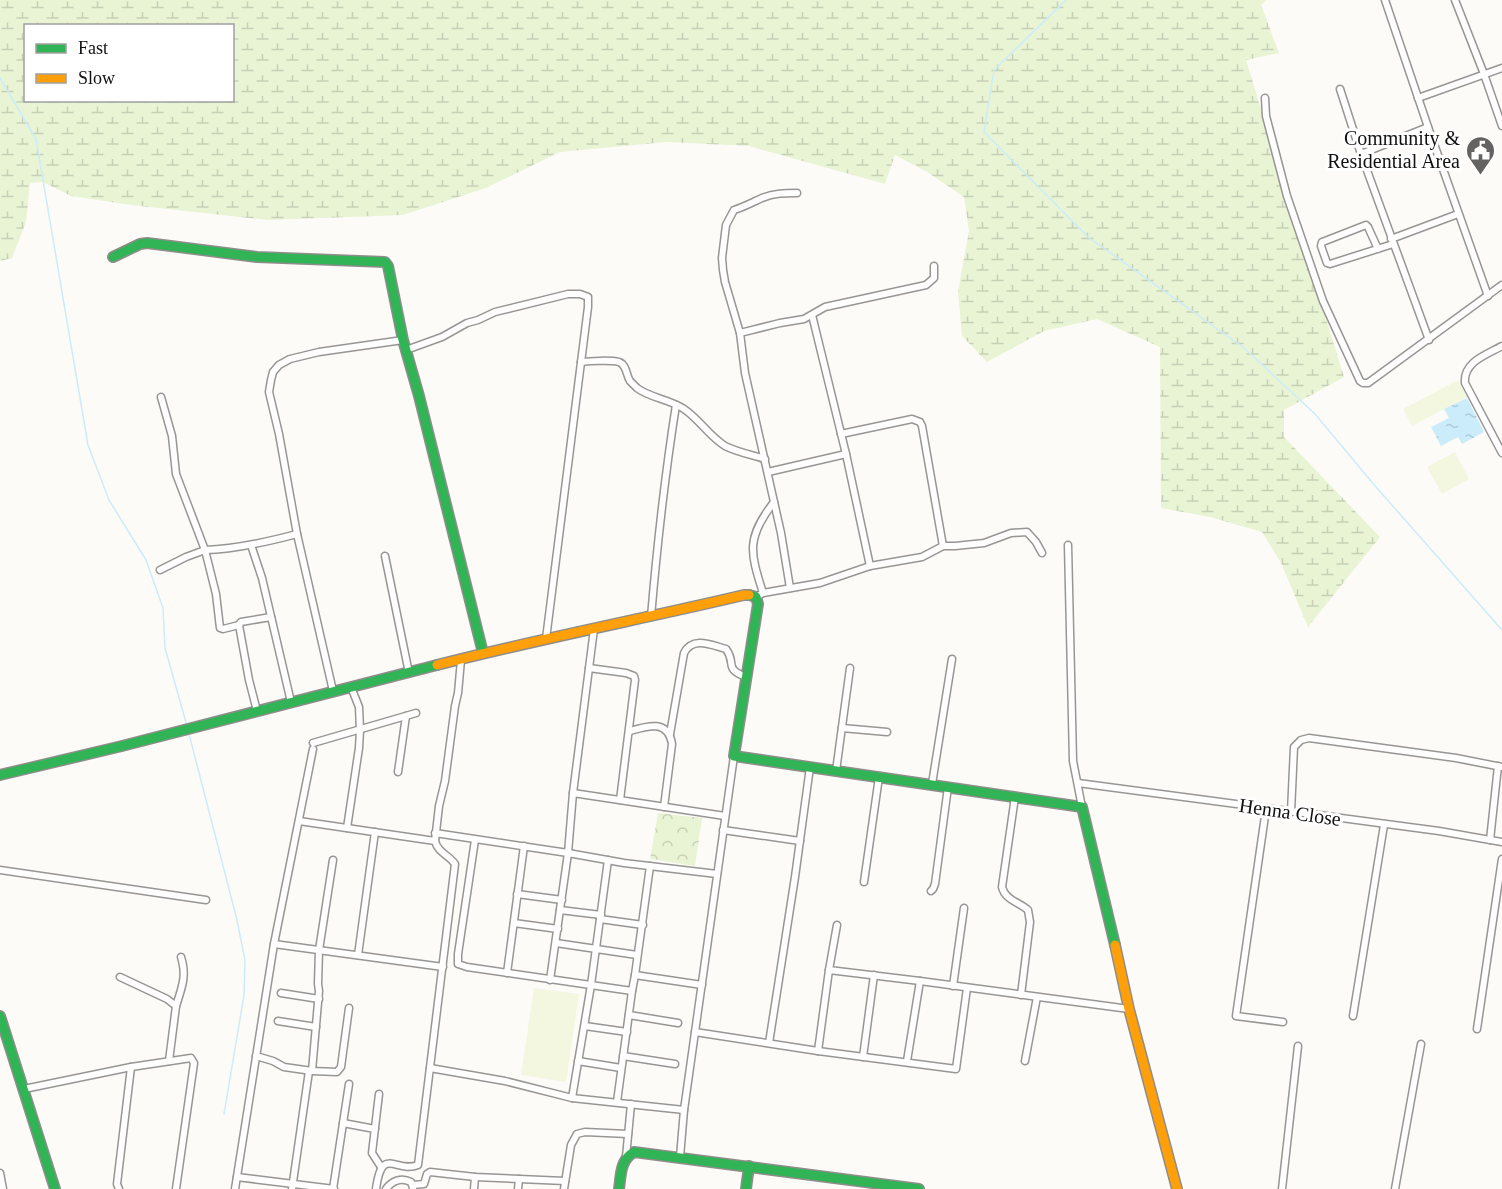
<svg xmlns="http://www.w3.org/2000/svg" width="1502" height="1189" font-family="Georgia,serif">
  <defs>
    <pattern id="wetland-marsh" width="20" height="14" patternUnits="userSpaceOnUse" patternTransform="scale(1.5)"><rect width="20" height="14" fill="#e9f4d5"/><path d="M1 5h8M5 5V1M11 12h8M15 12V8" fill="none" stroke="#c7d0b6"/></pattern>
    <pattern id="park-crowns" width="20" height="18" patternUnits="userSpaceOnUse" patternTransform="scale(1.5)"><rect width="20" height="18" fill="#e9f4d5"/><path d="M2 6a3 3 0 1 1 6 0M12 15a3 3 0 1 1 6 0" fill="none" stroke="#c7d0b6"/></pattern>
    <pattern id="water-ripples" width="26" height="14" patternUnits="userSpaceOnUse" patternTransform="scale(1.5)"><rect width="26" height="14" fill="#cbecfa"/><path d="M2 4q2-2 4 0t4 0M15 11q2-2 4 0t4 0" fill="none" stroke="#adc9d5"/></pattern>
  </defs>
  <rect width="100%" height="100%" fill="#fdfbf7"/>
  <path fill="url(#wetland-marsh)" fill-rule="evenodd" d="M0,0H1266L1261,5L1279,53L1246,60L1344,377L1284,410V437L1380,537L1308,627L1281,563L1262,532L1210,517L1161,508L1160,347L1097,319L1044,331L987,362L962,336L958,291L969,231L964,197L927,172L895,155L885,184L749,146L666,142L560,152L486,188L403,215L268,220L131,205L71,196L43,182L30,183L26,222L12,258L0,261ZM26,26H232V100H26Z"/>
  <path fill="url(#park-crowns)" d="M658,813L702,818L695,866L650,859Z"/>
  <g fill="#f3f7e0">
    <path d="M1458,380L1467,397L1412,426L1403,409Z"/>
    <path d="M1455,452L1469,479L1442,494L1427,467Z"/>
    <path d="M534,988L579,994L566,1082L521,1075Z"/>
  </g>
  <path fill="url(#water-ripples)" d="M1467,398L1484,432L1462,444L1458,437L1441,446L1431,427L1449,418L1444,409Z"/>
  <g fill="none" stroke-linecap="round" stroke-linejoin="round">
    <g stroke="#cbecfa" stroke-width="1.5">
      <path d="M1066,0L994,70L984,132L1088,237L1244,348L1315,414L1376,487L1502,630"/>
      <path d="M0,78L36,139L88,445L109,500L146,560L163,608L165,648L187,726"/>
      <path d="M189,734L237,920L245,960L244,995L224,1114"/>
    </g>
    <defs>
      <g id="street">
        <path d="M1385,0L1428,127L1488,296"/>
        <path d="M1455,0L1484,74L1502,126"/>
        <path d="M1340,89L1361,154L1429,340"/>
        <path d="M1265,98L1266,116L1287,196L1323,301L1360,381L1363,383H1368L1502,285"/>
        <path d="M1418,98L1502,68"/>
        <path d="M1361,154L1428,127"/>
        <path d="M1391,239L1458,214"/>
        <path d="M1378,249L1368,227L1366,225L1325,241L1322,242L1321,246L1327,263L1330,264L1393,244"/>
        <path d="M812,315L846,454"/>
        <path d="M740,333L780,323L804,319L825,307L926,285L934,278V266"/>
        <path d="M1502,346C1486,355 1463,362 1465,383L1502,453"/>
        <path d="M406,350L442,337L467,323L478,320L495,312L568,294H580L588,297V307L546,639"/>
        <path d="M581,362C590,361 611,360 619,362C627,365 626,375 630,381C631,382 636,387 637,388C650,398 669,399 684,409C699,419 709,436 725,446C737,452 752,455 765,459"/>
        <path d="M161,397L172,436L176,474L205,550C236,549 267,542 297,534"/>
        <path d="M841,434L912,419L920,422L922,426L943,546"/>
        <path d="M768,472L846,454L870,566"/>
        <path d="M251,545L262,578L291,702"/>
        <path d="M1068,545L1073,761L1082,807"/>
        <path d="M385,556L409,673"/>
        <path d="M160,570L186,557L205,550L216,594L220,628L223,629L239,625"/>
        <path d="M790,588L781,533L745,373L740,333L725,282L723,270L722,258L726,225L734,210C744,207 753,202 762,198C774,193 785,193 797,193"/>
        <path d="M763,593C750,552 746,538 774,502"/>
        <path d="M756,597L763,593L820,583L870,566L922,557L943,546H955L984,543L1011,533L1027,532L1036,542L1042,553"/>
        <path d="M651,617C657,546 665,475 676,405"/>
        <path d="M589,668L626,673L634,676L635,680L620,800"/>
        <path d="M333,691L297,534L279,434L269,392L271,380L273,372L279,365L290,359L319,352L403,340"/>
        <path d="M257,711L249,680L239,625L241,622L271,617"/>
        <path d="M842,728L887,732"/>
        <path d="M630,731C647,726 668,719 672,744L664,807"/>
        <path d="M670,734L684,653C693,636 711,645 726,649C737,664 723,668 746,677"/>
        <path d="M313,743L416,713"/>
        <path d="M836,771L850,668"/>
        <path d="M398,772L406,716"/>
        <path d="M1078,783L1439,831L1502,842"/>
        <path d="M932,784L952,659"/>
        <path d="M573,793L725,816"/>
        <path d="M1015,797L1002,887C1005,900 1019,902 1028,910L1030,922L1021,995"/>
        <path d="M1266,809L1236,1016L1283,1022"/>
        <path d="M1291,812L1294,747L1301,740L1309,738L1456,758L1502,767"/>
        <path d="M299,821L435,841"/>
        <path d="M347,828L359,748L360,730L359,707L351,687"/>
        <path d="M723,830L800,841"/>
        <path d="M435,833L568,853L573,793L594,629"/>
        <path d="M475,840L458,954V964L467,967L632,991L635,975L702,985"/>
        <path d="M1490,840L1498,766"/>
        <path d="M0,870L206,900"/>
        <path d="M864,882L879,777"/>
        <path d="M931,891L933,889L935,884L948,787"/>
        <path d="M517,894L562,900"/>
        <path d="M560,910L601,915"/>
        <path d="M600,919L643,925"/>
        <path d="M514,923L558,929"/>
        <path d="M837,925L829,970L920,981L1129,1009"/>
        <path d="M556,943L637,955"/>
        <path d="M274,944L443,967"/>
        <path d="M358,955L375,832"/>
        <path d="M507,973L524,846"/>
        <path d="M635,975L650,866"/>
        <path d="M120,977L167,999L176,1006L169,1061"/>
        <path d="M550,980L568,853L624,863L717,874"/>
        <path d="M953,986L964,908"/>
        <path d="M281,993L319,999"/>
        <path d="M176,1006C182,987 187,976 181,957"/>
        <path d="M629,1015L678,1023"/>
        <path d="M1353,1016L1384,825"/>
        <path d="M278,1021L316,1027"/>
        <path d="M585,1026L627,1032"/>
        <path d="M1477,1029L1502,859"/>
        <path d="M695,1032L818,1051L956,1069L967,988"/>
        <path d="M769,1043L795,877L810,767"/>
        <path d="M818,1051L829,970"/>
        <path d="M256,1056L273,1061L284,1067L312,1071L337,1072L341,1067L349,1008"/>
        <path d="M623,1056L675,1064"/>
        <path d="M863,1057L874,975"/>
        <path d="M578,1061L621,1068"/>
        <path d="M907,1061L920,981"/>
        <path d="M1025,1061L1037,997"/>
        <path d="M430,1068L505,1081L572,1098L684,1110"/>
        <path d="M312,1071L319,991L318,984L319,950L333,860"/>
        <path d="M24,1089L131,1067L191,1058L194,1063L176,1189"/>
        <path d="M379,1094L372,1153L381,1167"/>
        <path d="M572,1098L591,985L608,860"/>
        <path d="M617,1102L632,991"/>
        <path d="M343,1123L375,1129"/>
        <path d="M626,1157L631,1104"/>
        <path d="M680,1157L684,1110L734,756"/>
        <path d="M0,1173L3,1189"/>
        <path d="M237,1177L334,1189"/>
        <path d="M413,1185L424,1184L427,1174L430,1172L475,1177L565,1181"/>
        <path d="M119,1189L117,1184L131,1067"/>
        <path d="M235,1189L274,944L313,749"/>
        <path d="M292,1189L309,1071"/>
        <path d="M333,1189L349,1084"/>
        <path d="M376,1189C382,1144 396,1174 418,1165L455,864C449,855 438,853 435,841L439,806L445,781L455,706L458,693L461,660"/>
        <path d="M386,1189C392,1181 401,1177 411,1182L413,1188"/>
        <path d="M474,1189L475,1177"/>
        <path d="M518,1189L519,1179"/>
        <path d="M564,1189L571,1145L577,1134L585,1132L628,1134"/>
        <path d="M1282,1189L1298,1046"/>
        <path d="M1395,1189L1421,1044"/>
      </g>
      <g id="fast">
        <path d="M113,257L140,244L147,243L257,257L385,262L388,266L403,340L419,396L483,653"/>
        <path d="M749,595L756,597L758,604L734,756L1082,807L1115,945"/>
        <path d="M0,775L122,746L437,665"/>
        <path d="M0,1016L55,1189"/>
        <path d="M619,1189C621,1175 620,1160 634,1152L919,1189"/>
        <path d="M746,1189L749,1166"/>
      </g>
      <g id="slow">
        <path d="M437,665C538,639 642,619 744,595H749"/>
        <path d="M1115,945L1129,1009L1177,1189"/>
      </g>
    </defs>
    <use href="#street" stroke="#979695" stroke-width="9"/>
    <use href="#fast" stroke="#8e8d8b" stroke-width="12"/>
    <use href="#slow" stroke="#8e8d8b" stroke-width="12"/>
    <use href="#street" stroke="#fffefe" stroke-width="6"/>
    <use href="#fast" stroke="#30b455" stroke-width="9"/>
    <use href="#slow" stroke="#ff9f0a" stroke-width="9"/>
  </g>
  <defs>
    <symbol id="civic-pin" viewBox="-11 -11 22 30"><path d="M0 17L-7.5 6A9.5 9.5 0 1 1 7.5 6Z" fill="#646362" stroke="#fff"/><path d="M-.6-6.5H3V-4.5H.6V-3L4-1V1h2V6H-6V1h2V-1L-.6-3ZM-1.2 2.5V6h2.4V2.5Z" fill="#fff"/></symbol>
  </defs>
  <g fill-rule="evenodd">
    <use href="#civic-pin" x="1464" y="134" width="33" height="45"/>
  </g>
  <g text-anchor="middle" stroke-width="6" stroke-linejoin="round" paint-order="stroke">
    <g font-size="20" fill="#111" stroke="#fff" text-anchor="end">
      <text x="1460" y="145">Community &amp;<tspan x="1460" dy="23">Residential Area</tspan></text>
    </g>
    <g font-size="20" fill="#111" stroke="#fff">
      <text transform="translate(1290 812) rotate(8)" y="7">Henna Close</text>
    </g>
  </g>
  <rect x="24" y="24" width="210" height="78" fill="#ffffff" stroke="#a0a0a0" stroke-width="1.5"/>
  <rect x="36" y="44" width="30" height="9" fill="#30b455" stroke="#a0a0a0" stroke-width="1.5"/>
  <text x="78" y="54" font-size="18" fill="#111111">Fast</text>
  <rect x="36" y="74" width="30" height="9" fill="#ff9f0a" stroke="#a0a0a0" stroke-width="1.5"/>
  <text x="78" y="84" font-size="18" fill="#111111">Slow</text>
</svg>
